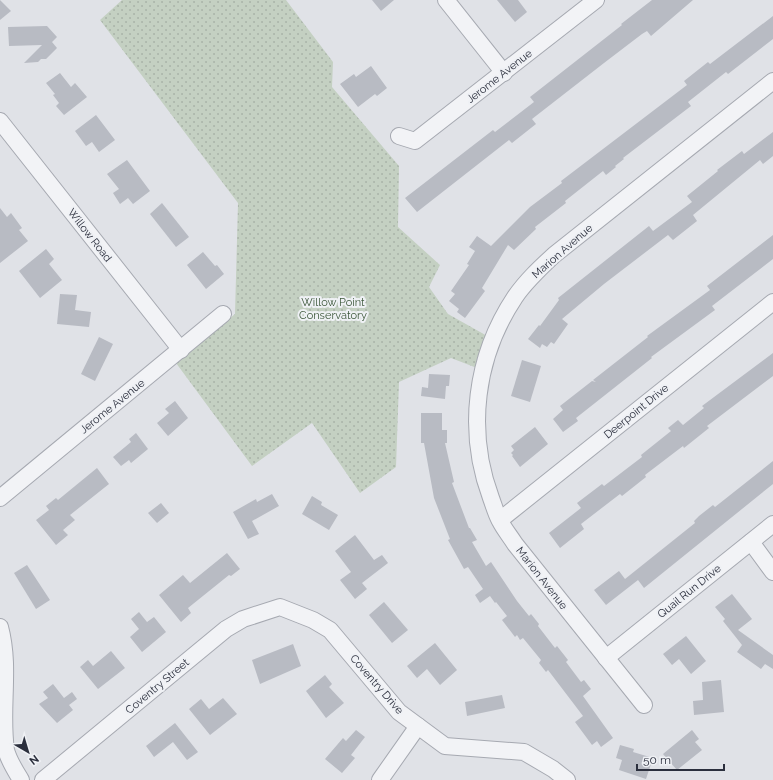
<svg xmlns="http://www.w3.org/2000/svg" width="773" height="780" font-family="Raleway,sans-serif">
  <defs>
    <pattern id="park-dots" width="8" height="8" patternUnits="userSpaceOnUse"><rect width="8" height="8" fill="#c4d0c2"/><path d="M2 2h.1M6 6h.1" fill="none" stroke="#a9b3a8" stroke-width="1.8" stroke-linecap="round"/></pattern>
  </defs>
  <rect width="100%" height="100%" fill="#e0e2e7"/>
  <path fill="url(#park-dots)" d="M122,0H286L333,62L332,87L399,166L398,227L440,265L429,287L448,314L489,337L477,368L451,358L399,382L396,467L360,493L312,423L252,466L176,363L235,314L238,203L100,20Z"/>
  <g fill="#b8bbc3">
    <path d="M0,0L11,11L0,20Z"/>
    <path d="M372,0H394L381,11Z"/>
    <path d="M497,0H518L527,12L515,22Z"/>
    <path d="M652,0H693L651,36L647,31L642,34L604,63L532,119L536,124L512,143L509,140L417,212L405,198L493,130L495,132L534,102L530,97L622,25L621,24Z"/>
    <path d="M773,16V39L728,74L726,72L688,102L691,106L623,158L624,159L615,166L616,167L606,175L603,171L565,201L566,203L535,227L536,229L514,250L508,245L482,288L485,291L465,318L457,312L459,309L449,301L455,294L451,291L469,265L467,264L475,251L469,247L477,236L491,246L530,207L562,183L561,181L687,85L684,81L708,62L710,64Z"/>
    <path d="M47,26L57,37L52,42L57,48L46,59H41L38,62L24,63L42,45L9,46L8,27Z"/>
    <path d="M371,66L387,88L377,96L375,94L358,107L340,84L354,74L356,77Z"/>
    <path d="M60,73L71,87L75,83L87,97L64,115L56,106L59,103L53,95L55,94L46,83Z"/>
    <path d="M96,115L115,140L99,152L92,142L86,146L75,131Z"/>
    <path d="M773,132V156L763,164L760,160L693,215L697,221L673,240L668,235L604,284L562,319L568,324L554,344L551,342L547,347L542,344L540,348L528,339L539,325L540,326L559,300L558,298L649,226L653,231L692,202L687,196L718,171L717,170L742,151L744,154Z"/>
    <path d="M127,160L150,191L133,204L128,198L120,204L113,193L119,189L107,174Z"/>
    <path d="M162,203L189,237L176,247L150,214Z"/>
    <path d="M0,208L7,217L11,213L22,228L19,230L28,241L0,263Z"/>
    <path d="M773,235V259L712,306L715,310L651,357L652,358L576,418L578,421L563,432L553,419L563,410L560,406L592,381L596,382L593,380L648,337L647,336L710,290L707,286Z"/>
    <path d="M46,249L54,259L49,264L62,280L40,298L19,271Z"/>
    <path d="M203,252L215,266L217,265L224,274L206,289L187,265Z"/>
    <path d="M60,294L77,295L75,310L91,312L89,327L57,324Z"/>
    <path d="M99,337L113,344L95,381L81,374Z"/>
    <path d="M773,353V376L707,426L709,428L684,448L683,446L645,475L646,477L622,496L620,494L581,524L584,529L560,548L549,533L581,508L577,503L602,484L604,486L642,457L641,455L671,431L668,428L678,420L683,425L704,408L702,406Z"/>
    <path d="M522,360L541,366L530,402L511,396Z"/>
    <path d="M429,374L450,375L449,386H446L445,399L421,396L422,387L428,388Z"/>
    <path d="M175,401L188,418L168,436L157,423L169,413L165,409Z"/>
    <path d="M421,413H442V430H447V443H445L454,482L452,483L469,528H470L477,540L472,542L486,566L491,562L517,601L529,616L531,614L539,624L538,626L555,648L557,646L568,660L566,662L581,682L584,680L591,689L583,696L613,738L601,747L597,741L592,745L575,722L583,716L548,670L546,672L539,663L541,660L523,638L520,640L517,635L515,637L502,620L507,616L496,602L495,603L490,596L480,603L475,595L483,589L468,567L464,569L448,540L450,539L434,498L424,443H421Z"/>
    <path d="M535,427L548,444L520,467L512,456L513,455L511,453L514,450L511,446Z"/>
    <path d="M136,433L148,449L131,463L129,460L121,466L113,457L131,442L129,439Z"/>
    <path d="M773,461V484L644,588L638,580L606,605L594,590L619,571L625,579L695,523L694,521L699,516L713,505L715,507Z"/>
    <path d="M97,468L109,484L70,515L75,520L63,530L68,535L56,545L36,520L49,510L46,506L56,498L58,500Z"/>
    <path d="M272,494L279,506L252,521L259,534L248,539L233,512L256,499L257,502Z"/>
    <path d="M312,496L322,502L321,505L338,515L329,530L302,514Z"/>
    <path d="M161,503L169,513L157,523L148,513Z"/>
    <path d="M355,535L374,560L382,555L388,563L362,583L367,589L355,599L340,580L351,572L335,551Z"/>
    <path d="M227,553L240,569L231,576L229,575L188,608L191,613L181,622L159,595L183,575L190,583Z"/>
    <path d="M27,565L50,600L36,609L14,573Z"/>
    <path d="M732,594L752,619L738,630L773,655V669L765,664L761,669L737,652L742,645L723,621L725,619L715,607Z"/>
    <path d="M384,602L408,630L392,643L369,615Z"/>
    <path d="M139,612L147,622L154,617L166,632L142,652L130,637L139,629L131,619Z"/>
    <path d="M686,636L706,661L691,674L679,659L672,665L663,654Z"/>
    <path d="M435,643L457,670L440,685L427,669L417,678L407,666Z"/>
    <path d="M293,644L301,666L260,684L252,660Z"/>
    <path d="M111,651L125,668L98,689L80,667L88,660L93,666Z"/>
    <path d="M325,675L332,684L329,687L344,703L326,718L306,691Z"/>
    <path d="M721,680L724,712L694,715L693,701L703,700L702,682Z"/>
    <path d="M53,684L64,698L72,692L77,699L69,705L73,710L57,723L39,704L48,698L43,692Z"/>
    <path d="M502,695L505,708L467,716L465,702Z"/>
    <path d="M223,698L237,714L210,735L189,709L201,699L209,709Z"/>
    <path d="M175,723L198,752L187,760L173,742L154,757L146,746Z"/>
    <path d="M356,730L365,737L351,755L355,758L342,773L325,759L343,738L346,741Z"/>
    <path d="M692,730L699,739L695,742L702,750L677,770L663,754Z"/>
    <path d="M620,745L634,749L633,752L653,758L646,779L619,770L622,760L616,758Z"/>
  </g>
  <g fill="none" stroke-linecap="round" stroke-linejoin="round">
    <defs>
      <g id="minor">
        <path d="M446,0L504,73"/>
        <path d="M0,121L181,350"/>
        <path d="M399,136L415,141L596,0"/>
        <path d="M0,498L223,314"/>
        <path d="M500,520L773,302"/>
        <path d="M751,542L773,572"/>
        <path d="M0,627C11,668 0,709 6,750C9,761 15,770 21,780"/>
        <path d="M606,658L773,524"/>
        <path d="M644,705L515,544C510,536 504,529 500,521C496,514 494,506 491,498C466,431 475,357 515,297C526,281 540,268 554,255L773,81"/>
        <path d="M43,780L226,629L243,619L280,607L313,620L330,630L399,712L445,746L524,752L553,769L567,780"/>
        <path d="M380,780L418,726"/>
      </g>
    </defs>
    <use href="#minor" stroke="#a6a9b1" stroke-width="18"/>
    <use href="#minor" stroke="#f2f3f6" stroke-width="16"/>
  </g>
  <g text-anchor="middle" stroke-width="4" stroke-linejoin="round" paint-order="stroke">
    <g font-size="11" fill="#2b2f3d" stroke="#eff1f5">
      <text transform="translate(499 76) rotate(-38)" y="4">Jerome Avenue</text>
      <text transform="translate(90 235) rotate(52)" y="4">Willow Road</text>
      <text transform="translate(562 251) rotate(-41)" y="4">Marion Avenue</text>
      <text transform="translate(112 406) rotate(-39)" y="4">Jerome Avenue</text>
      <text transform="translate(636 411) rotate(-39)" y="4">Deerpoint Drive</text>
      <text transform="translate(542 578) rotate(52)" y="4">Marion Avenue</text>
      <text transform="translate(689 591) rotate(-39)" y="4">Quail Run Drive</text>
      <text transform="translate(377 684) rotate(49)" y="4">Coventry Drive</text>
      <text transform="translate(157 686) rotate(-40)" y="4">Coventry Street</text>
    </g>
    <g font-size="11" fill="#3c573a" stroke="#eff1f5">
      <text x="333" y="306">Willow Point<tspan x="333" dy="13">Conservatory</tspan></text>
    </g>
  </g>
  <g transform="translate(28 752) rotate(142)" stroke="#eff1f5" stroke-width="3" paint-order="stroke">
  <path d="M0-3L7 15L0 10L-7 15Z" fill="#2b2f3d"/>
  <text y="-6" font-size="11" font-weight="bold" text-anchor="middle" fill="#2b2f3d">N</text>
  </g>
  <path d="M637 764v6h87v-6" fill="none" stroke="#2b2f3d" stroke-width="2"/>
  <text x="643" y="764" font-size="12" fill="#2b2f3d" stroke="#eff1f5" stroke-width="3" paint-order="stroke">50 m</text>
</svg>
